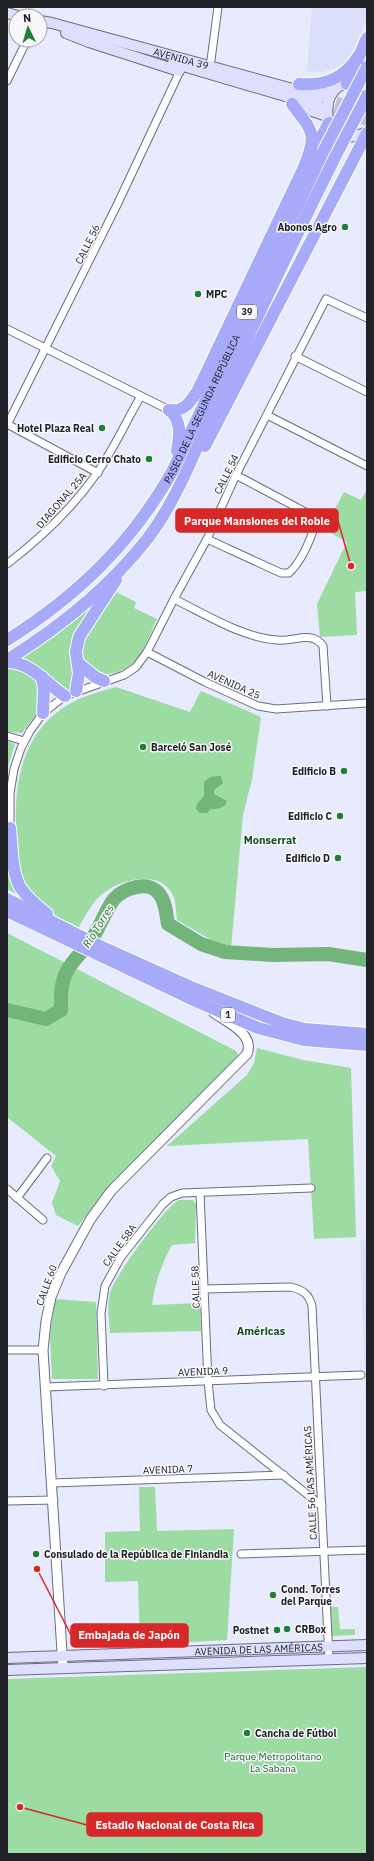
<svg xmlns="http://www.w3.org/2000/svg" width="374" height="1861" font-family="'IBM Plex Sans',sans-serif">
  <rect width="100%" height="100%" fill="#e8eafd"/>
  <g fill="#dbdef9">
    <path d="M312,7H367V19L352,52L342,66L323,72L307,71Z"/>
    <path d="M360,1240H367V1429L365,1383Z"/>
  </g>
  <g fill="#9cdba2">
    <path d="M367,489V591L355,592L357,635L320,637L317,604L347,542L324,529L344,492L361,500Z"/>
    <path d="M116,592L136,602L134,608L157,619C150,633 144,654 132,664C106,685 73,671 84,637C88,625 108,603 116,592Z"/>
    <path d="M102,595L74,659L72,690L68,693L31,663L15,657Z"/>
    <path d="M18,666L33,676L39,689V710L22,733L7,732V667Z"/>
    <path d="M116,687L190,712L201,691L261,717L252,779L243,815L231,948L215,942L177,920C176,912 176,902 173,895C161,870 124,878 105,892C93,900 85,916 78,929C62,921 41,908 30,893C21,880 20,865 18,850C12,799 16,739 63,708C79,697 98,692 116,687Z"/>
    <path d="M7,741L15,744L7,770Z"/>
    <path d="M7,855L23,897L7,889Z"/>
    <path d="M7,933L236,1051L240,1058L110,1186L78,1226L56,1215L52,1203L60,1181L51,1166L56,1156L7,1117Z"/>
    <path d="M257,1048L303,1060L351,1068L356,1237L314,1239L308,1139L167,1146L247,1075L254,1063Z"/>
    <path d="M179,1200H193L196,1205L195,1243L172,1245C161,1265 155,1283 152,1305L200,1303L201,1331L110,1333C109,1320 107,1306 110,1293C114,1277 165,1207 179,1200Z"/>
    <path d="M55,1299L96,1302L98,1379H52L50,1335Z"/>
    <path d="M139,1487H155L157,1531L234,1529L227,1640L140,1645L138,1581L105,1582V1532L140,1531Z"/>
    <path d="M331,1607H338L340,1629H355V1635L332,1636Z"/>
    <path d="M367,1667V1854H7V1679Z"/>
  </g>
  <path fill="#73b47a" d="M218,776H221L223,783L214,790V794L227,801C224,809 218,809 210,809L207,813H200L196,809L197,804L204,796V782L210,777Z"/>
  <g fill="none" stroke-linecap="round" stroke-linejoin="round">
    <path stroke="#73b47a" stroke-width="14" d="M7,1010L46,1019L61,1010C61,997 60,984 67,971C73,959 86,949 93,937C101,925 105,911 114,899C124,888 150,879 160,895C166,903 166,914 168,924L201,944L225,952L272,955L328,954L367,960"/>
    <g stroke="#c0c2d2" stroke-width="10" stroke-dasharray="10 5" stroke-linecap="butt">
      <path d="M322,97L367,111"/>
      <path d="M319,106L367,121"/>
    </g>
    <defs>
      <g id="minor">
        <path d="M211,60L218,7"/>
        <path d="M7,81L27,40"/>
        <path d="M7,329L169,410"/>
        <path d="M295,356L367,392"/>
        <path d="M267,415L367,466"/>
        <path d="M7,424L98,473"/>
        <path d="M7,425L117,205L180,71"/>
        <path d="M207,539L281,573H289C302,561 311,538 316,522L311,515L236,475"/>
        <path d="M7,564C41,538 72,509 97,473C114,449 126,421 141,396"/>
        <path d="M174,599C205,614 243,638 277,640C294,642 312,630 323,646L327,706"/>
        <path d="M147,652L205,682L258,706L276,709L367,703"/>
        <path d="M7,736L24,741"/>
        <path d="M7,827L10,828V793L14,769L21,748L30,731L43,713L65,696L124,675L136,667L147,652L174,599L207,539L236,475L326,299L367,318"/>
        <path d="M7,1189L43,1220"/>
        <path d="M200,1193L208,1381L211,1410L220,1425L322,1506"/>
        <path d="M17,1198L47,1158"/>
        <path d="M205,1289L291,1287C303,1290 309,1294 312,1306L329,1659"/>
        <path d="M7,1350H43"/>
        <path d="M104,1386L101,1313L105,1286L121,1257L163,1204L171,1197L182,1193L311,1188"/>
        <path d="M46,1387L361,1375"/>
        <path d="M52,1483L284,1475"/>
        <path d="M7,1501L54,1500"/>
        <path d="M241,1554L367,1550"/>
      </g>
      <path id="tertiary" d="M63,1668L43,1350L46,1321L51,1297L61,1273L90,1220L111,1191L247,1054C255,1034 228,1023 214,1013"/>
      <g id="secondary">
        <path d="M7,13L18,16"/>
        <path id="s1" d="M40,21L52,23L322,97"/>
        <path d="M66,33L89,42L179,71"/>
        <path d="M173,63L319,106"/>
        <path d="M312,88L332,93"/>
        <path d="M367,88C317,60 311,158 367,132"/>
        <path d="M306,109L327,116"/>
        <path id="s2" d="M7,1658L367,1645"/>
        <path d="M7,1670L367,1658"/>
      </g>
      <g id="trunk">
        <path d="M299,84C325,86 345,78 359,55"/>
        <path d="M347,84L367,38"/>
        <path d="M313,152L329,123"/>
        <path d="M169,410C185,412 190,402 198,390L304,167C318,133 313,132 292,104"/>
        <path d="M169,410C182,421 180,435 177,451"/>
        <path d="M205,446L367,133"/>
        <path id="s3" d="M7,640C77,596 131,544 172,472L323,152"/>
        <path d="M7,660C60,627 110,587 148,538C179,497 196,447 218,401C256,319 295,238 335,157"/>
        <path d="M7,662C32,662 46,684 65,696"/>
        <path d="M78,663L95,677L104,681"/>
        <path d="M42,677L44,689L43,713"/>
        <path d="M76,691L79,673L76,652L79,637L116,580"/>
        <path d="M10,828C12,846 11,870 20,887C27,898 37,906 47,914"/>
        <path d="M7,899L102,947L191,987L282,1023L305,1029L367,1034"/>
        <path d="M7,911L198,1002L258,1028L304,1040L367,1045"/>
      </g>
    </defs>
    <use href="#minor" stroke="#6b6d7e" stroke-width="9"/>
    <use href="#tertiary" stroke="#6b6d7e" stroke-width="11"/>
    <use href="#secondary" stroke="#6b6d7e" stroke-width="12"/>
    <use href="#trunk" stroke="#fff" stroke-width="14"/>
    <use href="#minor" stroke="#fff" stroke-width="7"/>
    <use href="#tertiary" stroke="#fff" stroke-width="9"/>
    <use href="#secondary" stroke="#dedffd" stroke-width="10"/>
    <use href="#trunk" stroke="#a7aaf8" stroke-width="12"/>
    <defs>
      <g id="trunk-bridge">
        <path d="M323,152L367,67"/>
        <path d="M335,157L367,96"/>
      </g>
    </defs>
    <use href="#trunk-bridge" stroke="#fff" stroke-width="14" stroke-linecap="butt"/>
    <use href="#trunk-bridge" stroke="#a7aaf8" stroke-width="12"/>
  </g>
  <g fill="#1c8135" stroke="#f8f8fc" stroke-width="1.5">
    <circle cx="345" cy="227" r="4"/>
    <circle cx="198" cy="294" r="4"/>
    <circle cx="102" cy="428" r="4"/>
    <circle cx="149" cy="459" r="4"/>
    <circle cx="143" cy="747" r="4"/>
    <circle cx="344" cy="771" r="4"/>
    <circle cx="340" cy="816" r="4"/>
    <circle cx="338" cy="858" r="4"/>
    <circle cx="36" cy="1554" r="4"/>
    <circle cx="273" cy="1595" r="4"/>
    <circle cx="287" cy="1629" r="4"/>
    <circle cx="277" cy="1630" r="4"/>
    <circle cx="247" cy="1733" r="4"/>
  </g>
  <g text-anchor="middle" stroke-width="3" stroke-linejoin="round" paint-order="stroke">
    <g fill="#f8f8fc" stroke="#616167" stroke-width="1">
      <rect x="237" y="305" width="20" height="14" rx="3"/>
      <rect x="221" y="1008" width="14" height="14" rx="3"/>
    </g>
    <g font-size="9" font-weight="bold" fill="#202027">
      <text x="247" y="315">39</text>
      <text x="228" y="1018">1</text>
    </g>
    <g font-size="10" fill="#202027" stroke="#f8f8fc">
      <text dy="4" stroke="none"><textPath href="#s1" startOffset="146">AVENIDA 39</textPath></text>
      <text transform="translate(87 244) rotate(-64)" y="4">CALLE 56</text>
      <text dy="4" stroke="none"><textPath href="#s3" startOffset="308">PASEO DE LA SEGUNDA REPÚBLICA</textPath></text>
      <text transform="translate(226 474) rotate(-64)" y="4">CALLE 54</text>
      <text transform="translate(61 500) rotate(-49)" y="4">DIAGONAL 25A</text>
      <text transform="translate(234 684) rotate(24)" y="4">AVENIDA 25</text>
      <text transform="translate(119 1245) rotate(-54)" y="4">CALLE 58A</text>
      <text transform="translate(46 1285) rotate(-70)" y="4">CALLE 60</text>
      <text transform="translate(195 1287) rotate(-92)" y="4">CALLE 58</text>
      <text transform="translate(203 1371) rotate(-2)" y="4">AVENIDA 9</text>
      <text transform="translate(168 1469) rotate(-2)" y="4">AVENIDA 7</text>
      <text transform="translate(310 1483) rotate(-93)" y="4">CALLE 56 LAS AMÉRICAS</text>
      <text dy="4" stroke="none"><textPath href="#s2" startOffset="252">AVENIDA DE LAS AMÉRICAS</textPath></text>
    </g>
    <g font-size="10" font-weight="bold" fill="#202027" stroke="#f8f8fc" text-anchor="end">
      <text x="337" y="231">Abonos Agro</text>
      <text x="206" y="298" text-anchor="start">MPC</text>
      <text x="94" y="432">Hotel Plaza Real</text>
      <text x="141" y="463">Edificio Cerro Chato</text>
      <text x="151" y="751" text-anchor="start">Barceló San José</text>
      <text x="336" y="775">Edificio B</text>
      <text x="332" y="820">Edificio C</text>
      <text x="330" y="862">Edificio D</text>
      <text x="44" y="1558" text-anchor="start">Consulado de la República de Finlandia</text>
      <text x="281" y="1593" text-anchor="start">Cond. Torres<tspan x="281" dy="12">del Parque</tspan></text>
      <text x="295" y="1633" text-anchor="start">CRBox</text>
      <text x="269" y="1634">Postnet</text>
      <text x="255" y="1737" text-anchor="start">Cancha de Fútbol</text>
    </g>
    <g font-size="10" fill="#185e28" stroke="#f8f8fc">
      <text x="273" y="1760">Parque Metropolitano<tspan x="273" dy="12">La Sabana</tspan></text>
    </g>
    <g font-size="11" font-weight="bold" fill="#114f1f" stroke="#f8f8fc">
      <text x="270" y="844">Monserrat</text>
      <text x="261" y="1335">Américas</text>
    </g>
    <g font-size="11" font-style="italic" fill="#236730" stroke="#f8f8fc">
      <text transform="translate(98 926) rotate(-58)" y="4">Río Torres</text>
    </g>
  </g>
  <path fill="none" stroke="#d62828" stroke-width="1.5" d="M351 566L338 521M37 1569L71 1635M20 1807L87 1825"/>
  <g fill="#d62828" stroke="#f8f8fc" stroke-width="1.5">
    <circle cx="351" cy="566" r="4"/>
    <circle cx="37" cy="1569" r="4"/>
    <circle cx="20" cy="1807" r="4"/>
  </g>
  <g fill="#d62828" stroke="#d62828" stroke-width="1.5">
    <rect x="176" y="509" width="162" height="23" rx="4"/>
    <rect x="71" y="1624" width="117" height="23" rx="4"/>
    <rect x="87" y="1813" width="175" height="23" rx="4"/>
  </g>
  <g font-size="11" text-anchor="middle" font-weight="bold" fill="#fff">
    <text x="257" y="525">Parque Mansiones del Roble</text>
    <text x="129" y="1639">Embajada de Japón</text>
    <text x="175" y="1829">Estadio Nacional de Costa Rica</text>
  </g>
  <rect width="374" height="1861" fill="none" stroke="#202027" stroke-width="16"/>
  <g transform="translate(28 28) rotate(355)"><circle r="19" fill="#f8f8fc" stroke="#a2a2a7"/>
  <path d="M0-3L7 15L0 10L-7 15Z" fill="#1c8135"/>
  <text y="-6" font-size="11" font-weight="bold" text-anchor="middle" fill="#202027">N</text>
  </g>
</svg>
